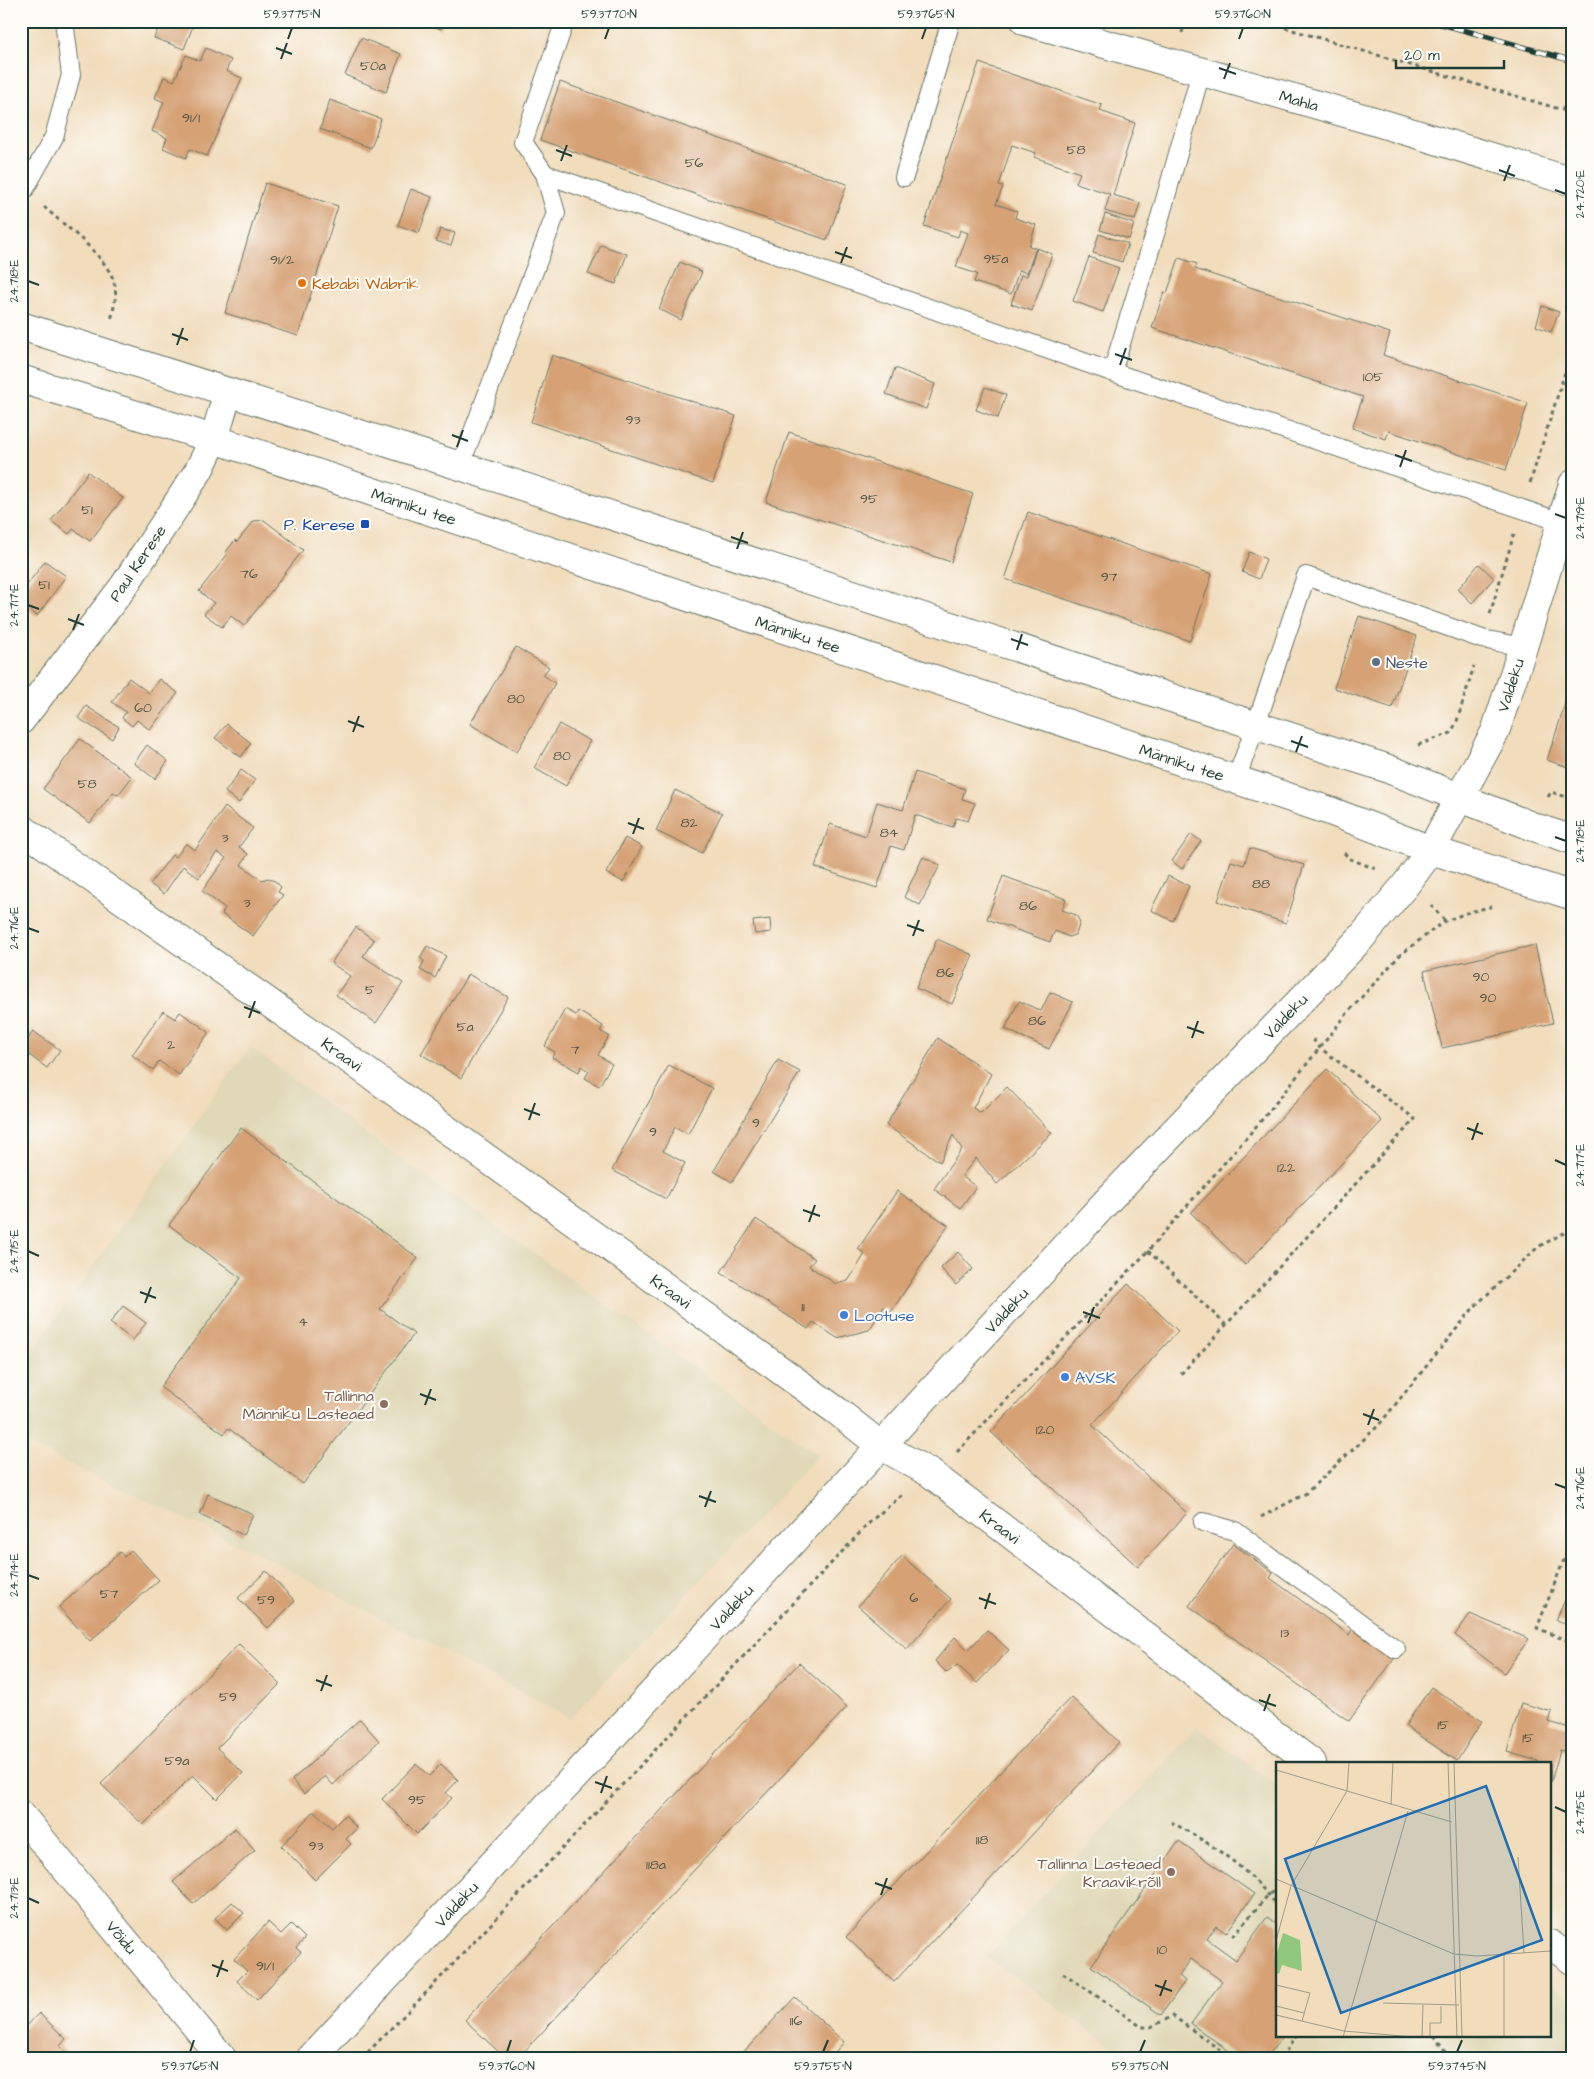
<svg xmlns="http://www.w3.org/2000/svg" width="1594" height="2079" font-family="'Architects Daughter',sans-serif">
  <rect width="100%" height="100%" fill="#fdfcf7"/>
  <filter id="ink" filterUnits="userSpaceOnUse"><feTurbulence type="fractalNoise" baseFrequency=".02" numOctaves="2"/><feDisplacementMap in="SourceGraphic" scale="10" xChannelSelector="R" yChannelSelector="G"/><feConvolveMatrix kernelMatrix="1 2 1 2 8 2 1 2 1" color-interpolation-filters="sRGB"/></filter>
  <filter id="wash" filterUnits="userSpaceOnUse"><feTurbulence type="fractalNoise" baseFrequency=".0096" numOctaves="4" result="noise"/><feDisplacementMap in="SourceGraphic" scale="20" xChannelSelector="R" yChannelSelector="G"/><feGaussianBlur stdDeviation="1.12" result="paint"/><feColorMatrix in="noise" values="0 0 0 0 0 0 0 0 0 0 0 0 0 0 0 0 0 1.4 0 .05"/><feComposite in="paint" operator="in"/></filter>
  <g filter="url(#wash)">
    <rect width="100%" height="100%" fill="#f1dcbc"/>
    <g fill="#e0d8b7">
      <path d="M250,1047L359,1129L818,1455L570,1718L263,1556L21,1441V1367Z"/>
      <path d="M1197,1727L1278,1786V2035H1550V1984L1573,2000V2058H1129L986,1957Z"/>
    </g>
    <g id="blocks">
      <g fill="#d6a174">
        <path d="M161,21H195L184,49L154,38Z"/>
        <path d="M417,21H443L441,29Z"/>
        <path d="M361,38L401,54L386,92L345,75Z"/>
        <path d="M206,48L231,60L226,71L242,78L207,156L190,149L186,158L163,148L167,138L152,131L164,102L155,98L164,77L174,81L186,55L200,61Z"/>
        <path d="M979,63L1102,105L1100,111L1135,123L1113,195L1140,203L1135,220L1105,211L1110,194L1076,183L1080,173L1034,157L1036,153L1012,145L999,186L1003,187L996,204L1017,211L1015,218L1036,225L1029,246L1036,248L1027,273L1019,270L1011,294L974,282L977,274L956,267L968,233L960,230L958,237L924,226Z"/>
        <path d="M560,82L847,184L827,240L540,140Z"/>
        <path d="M330,100L381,119L371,148L320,129Z"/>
        <path d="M265,183L338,206L298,336L225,313Z"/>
        <path d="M411,189L432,197L419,233L398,225Z"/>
        <path d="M1105,214L1134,224L1129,239L1100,230Z"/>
        <path d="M440,229L455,233L451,246L436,241Z"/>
        <path d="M1099,234L1128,244L1122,262L1093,253Z"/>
        <path d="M601,245L627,254L616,284L588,274Z"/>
        <path d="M1037,248L1052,254L1032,311L1011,304L1021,275L1027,276Z"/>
        <path d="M1089,257L1119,268L1103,312L1073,301Z"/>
        <path d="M1179,258L1197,264L1195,269L1390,333L1383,355L1528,403L1506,470L1389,431L1386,439L1352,428L1363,397L1152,328L1164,292L1167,293Z"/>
        <path d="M680,262L702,272L681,320L659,309Z"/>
        <path d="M1542,306L1559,312L1551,332L1536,326Z"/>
        <path d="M552,355L736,416L713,483L531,422Z"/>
        <path d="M895,368L935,384L926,409L886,394Z"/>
        <path d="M985,387L1006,395L998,418L976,410Z"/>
        <path d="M789,432L973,494L951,562L766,502Z"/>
        <path d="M88,472L123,498L90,541L73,529L69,534L51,521Z"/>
        <path d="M1028,512L1212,574L1190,641L1005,579Z"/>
        <path d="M264,520L303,550L244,626L231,616L222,627L204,614L214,603L199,591L227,555L225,553L235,540L237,542L254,521Z"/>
        <path d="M1249,552L1266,559L1259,579L1242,572Z"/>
        <path d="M45,561L66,576L37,616L21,604V593Z"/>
        <path d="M1479,564L1494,578L1472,603L1458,589Z"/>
        <path d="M1359,616L1417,636L1392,708L1334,688Z"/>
        <path d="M516,647L549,667L543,675L555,683L517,752L470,724Z"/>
        <path d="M129,678L149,693L159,679L178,693L150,730L137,720L132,726L122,718L126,712L112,702Z"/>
        <path d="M1572,683H1573V769L1547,760Z"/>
        <path d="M86,706L119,727L112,739L78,718Z"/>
        <path d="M227,724L251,743L241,757L215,738Z"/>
        <path d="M559,724L590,741L566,786L534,768Z"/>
        <path d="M80,739L132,777L118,795L113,792L90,823L43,789Z"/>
        <path d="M147,745L168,761L155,779L134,763Z"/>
        <path d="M241,770L255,780L239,803L225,792Z"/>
        <path d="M915,772L965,789L962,799L975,803L968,821L956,818L953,827L915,815L904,850L891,846L877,888L815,867L830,824L866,836L877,802L903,810Z"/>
        <path d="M675,790L722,813L702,853L656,831Z"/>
        <path d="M225,807L253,828L239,847L248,854L241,865L262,880L268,878L275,881L281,887L278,892L283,895L253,936L222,914L225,908L202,891L226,858L217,852L199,878L183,866L164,894L150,884L172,855L176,857L186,843L195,850Z"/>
        <path d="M1191,834L1201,841L1182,869L1172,861Z"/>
        <path d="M625,838L642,847L623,882L606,873Z"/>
        <path d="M1250,848L1304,865L1286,923L1218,901L1231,861L1244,865Z"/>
        <path d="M923,857L940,865L920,905L904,897Z"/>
        <path d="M1003,876L1066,899L1062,910L1076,915L1080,922L1076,934L1069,937L1055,931L1050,942L987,919Z"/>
        <path d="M1168,876L1189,886L1173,921L1151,910Z"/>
        <path d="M770,919L771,932L755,934L753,921Z"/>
        <path d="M356,927L374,940L363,956L403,983L376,1023L336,995L350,976L331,963Z"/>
        <path d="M937,939L973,955L952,1004L916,988Z"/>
        <path d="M1535,945L1553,1023L1442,1048L1424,971Z"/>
        <path d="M427,946L446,956L435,978L420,970L424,961L420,958Z"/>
        <path d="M468,974L508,997L461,1078L421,1054Z"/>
        <path d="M1050,992L1073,1002L1049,1049L1005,1029L1019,1001L1041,1011Z"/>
        <path d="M565,1009L576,1015L578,1011L603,1026L600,1031L609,1036L598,1055L612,1064L599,1086L585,1078L589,1071L581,1066L579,1072L552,1057L555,1052L545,1046Z"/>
        <path d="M163,1011L175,1019L180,1012L209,1032L179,1075L159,1061L153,1070L132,1055Z"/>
        <path d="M33,1031L60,1050L47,1068L21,1049Z"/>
        <path d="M938,1038L991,1074L973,1108L981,1113L1007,1087L1052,1133L997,1184L976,1158L962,1176L976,1187L960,1208L934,1189L962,1149L953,1135L940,1162L886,1125Z"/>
        <path d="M778,1060L800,1072L732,1182L714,1171Z"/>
        <path d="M669,1065L712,1088L688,1134L675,1127L663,1151L685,1163L666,1199L612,1170Z"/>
        <path d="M1327,1069L1382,1121L1245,1265L1191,1213Z"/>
        <path d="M241,1128L418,1258L380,1309L414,1334L303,1484L228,1428L224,1434L160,1387L241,1278L169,1225Z"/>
        <path d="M897,1191L948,1225L891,1312L884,1307L869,1330L837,1338L813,1322L808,1329L721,1272L756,1219L815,1259L809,1266L836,1284L848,1281L865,1254L858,1249Z"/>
        <path d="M958,1252L973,1269L956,1285L941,1268Z"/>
        <path d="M1128,1284L1178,1331L1092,1425L1187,1513L1138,1567L991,1432Z"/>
        <path d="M123,1306L146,1323L133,1340L110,1323Z"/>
        <path d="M208,1494L253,1514L243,1535L200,1515Z"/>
        <path d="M1233,1544L1273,1573L1270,1578L1349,1635L1352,1629L1394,1659L1349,1721L1189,1606Z"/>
        <path d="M131,1550L159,1580L90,1641L59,1607L120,1552L124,1557Z"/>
        <path d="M902,1556L951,1599L907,1649L858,1606Z"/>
        <path d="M266,1571L295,1601L268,1628L238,1598Z"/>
        <path d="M1573,1582V1627L1556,1620Z"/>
        <path d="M1470,1614L1529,1639L1504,1673L1455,1635Z"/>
        <path d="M987,1630L1009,1650L977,1683L957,1665L947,1673L935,1661L955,1637L968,1650Z"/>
        <path d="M239,1644L280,1684L217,1748L243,1773L217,1799L193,1775L143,1825L101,1784Z"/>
        <path d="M799,1663L847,1707L518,2058H505L465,2020Z"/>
        <path d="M1431,1687L1482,1721L1457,1761L1405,1726Z"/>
        <path d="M1071,1697L1119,1742L894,1982L846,1937Z"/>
        <path d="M1521,1703L1552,1712L1549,1722L1573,1729L1567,1752L1560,1750L1551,1782L1550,1763H1537L1538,1761L1507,1752Z"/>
        <path d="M360,1719L379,1741L333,1785L325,1776L304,1794L292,1780Z"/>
        <path d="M416,1764L429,1776L441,1764L458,1780L446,1793L452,1798L417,1834L382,1799Z"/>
        <path d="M314,1811L332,1828L345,1815L357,1828L346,1839L351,1844L315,1880L281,1846Z"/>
        <path d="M235,1828L255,1850L193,1904L173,1882Z"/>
        <path d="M1179,1841L1254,1894L1226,1933L1216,1926L1207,1939L1236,1960L1267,1917L1278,1925V2035H1283L1267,2058H1239L1191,2024L1222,1981L1191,1959L1179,1976L1185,1981L1161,2015L1091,1966Z"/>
        <path d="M232,1902L244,1913L227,1930L215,1918Z"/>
        <path d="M268,1922L281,1934L291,1924L305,1938L296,1948L301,1952L257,2000L237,1981L247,1971L234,1959Z"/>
        <path d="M795,1997L844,2042L830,2058H738Z"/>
        <path d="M39,2013L66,2039L60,2046L73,2058H21V2030L22,2031Z"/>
      </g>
    </g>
  </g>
  <g filter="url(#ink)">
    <use href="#blocks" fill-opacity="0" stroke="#687564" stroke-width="1"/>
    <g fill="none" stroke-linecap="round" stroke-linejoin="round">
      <defs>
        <g id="service">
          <path d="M565,21L523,142L545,174L1112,372L1561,522"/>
          <path d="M904,177L951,21"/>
          <path d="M23,192L54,137L71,75L64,21"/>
          <path d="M1112,372L1159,221L1201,72"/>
          <path d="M460,466L556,213L545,174"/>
          <path d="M1236,779L1256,725L1306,576L1482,639L1523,647"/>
          <path d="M1203,1522L1235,1531L1396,1649"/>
        </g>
        <g id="minor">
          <path d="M1025,21L1377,122L1573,182"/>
          <path d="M21,720L124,586L199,470L214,439L228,392"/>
          <path d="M21,828L356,1064L837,1411L880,1445L930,1473L1312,1763"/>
          <path d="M21,1815L222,2058"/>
          <path d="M1550,1944L1573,1961"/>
        </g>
        <g id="tertiary">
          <path d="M21,326L460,466L1386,768L1534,827L1573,840"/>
          <path d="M21,379L214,439L1330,811L1431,850L1573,896"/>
          <path d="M311,2058L609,1740L1108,1200L1361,938L1407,883L1431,850L1495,732L1523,647L1573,484"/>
        </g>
      </defs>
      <use href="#service" stroke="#687564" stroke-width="20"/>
      <use href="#minor" stroke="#687564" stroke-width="30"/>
      <use href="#tertiary" stroke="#687564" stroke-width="30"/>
      <g stroke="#687564" stroke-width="3" stroke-dasharray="4 4" stroke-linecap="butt">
        <path d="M1262,21L1573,113"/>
        <path d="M1182,33L1185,21"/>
        <path d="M1563,110L1573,82"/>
        <path d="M44,207C65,226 110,258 115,286C117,298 113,310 111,321"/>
        <path d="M1530,483L1573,347"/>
        <path d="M1490,614L1514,534"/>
        <path d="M1418,745L1451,733L1457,721L1474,666"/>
        <path d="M1548,797L1551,792L1573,799"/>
        <path d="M1344,853L1350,859L1376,869"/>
        <path d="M1431,905L1445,921"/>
        <path d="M1148,1251L1226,1325"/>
        <path d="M1181,1374L1415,1119L1320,1048L1311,1037"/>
        <path d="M957,1452L1148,1251L1266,1115L1350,1010L1400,955L1445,921L1469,912L1494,906"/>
        <path d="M1261,1517L1305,1494L1378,1426L1475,1306L1538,1247L1573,1228"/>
        <path d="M1573,1537L1537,1628L1573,1643"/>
        <path d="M1171,1822C1212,1844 1250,1869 1278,1907"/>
        <path d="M1233,1936L1269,1894L1278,1889"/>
        <path d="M1063,1973L1142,2027H1151L1173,2016L1231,2058"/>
        <path d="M1434,2035L1450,2058"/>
        <path d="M362,2058L424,1995L872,1520L903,1494"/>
        <path d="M1281,2058L1297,2035"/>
      </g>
      <use href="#service" stroke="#fff" stroke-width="18"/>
      <use href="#minor" stroke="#fff" stroke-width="28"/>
      <use href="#tertiary" stroke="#fff" stroke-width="28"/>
      <defs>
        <g id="rail">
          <path d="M1431,21L1573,61"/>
          <path d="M1557,26L1573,31"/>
        </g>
      </defs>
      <use href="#rail" stroke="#1f3d34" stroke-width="5.5"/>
      <use href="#rail" stroke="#fdfcf7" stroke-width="4" stroke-dasharray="11" stroke-linecap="butt"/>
    </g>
  </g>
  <path fill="none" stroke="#1f3d34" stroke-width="2" d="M288,39L292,28M605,39L609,28M922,39L926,28M1239,39L1243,28M276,48L292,54M281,59L287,43M1219,68L1236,74M1224,79L1230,63M556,150L572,156M561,161L567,145M1499,170L1515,176M1504,181L1510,165M1555,190L1566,194M835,252L852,258M841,263L847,247M28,281L39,285M172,334L188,340M177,345L183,328M1115,354L1132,360M1120,365L1126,348M452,435L468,441M457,447L463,430M1395,455L1412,461M1400,467L1406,450M1555,514L1566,518M731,537L748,543M737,549L743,532M28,605L39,609M68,619L84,625M73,630L79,614M1011,639L1028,645M1017,650L1022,634M348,721L364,727M353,732L359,716M1291,741L1308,747M1296,752L1302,736M628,823L644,829M633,834L639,818M1555,837L1566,841M907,925L924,931M28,928L39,932M913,936L919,920M244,1007L260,1013M249,1018L255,1001M1187,1027L1204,1033M1192,1038L1198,1021M524,1109L540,1115M529,1120L535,1103M1467,1128L1483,1134M1472,1140L1478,1123M1555,1160L1566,1165M803,1210L820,1216M809,1222L815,1205M28,1251L39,1256M140,1292L156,1298M145,1303L151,1287M1083,1312L1100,1318M1088,1323L1094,1307M420,1394L436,1400M425,1405L431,1389M1363,1414L1379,1420M1368,1425L1374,1409M1555,1484L1566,1488M699,1496L716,1502M705,1507L711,1491M28,1575L39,1579M979,1598L996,1604M985,1609L990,1593M316,1680L332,1686M321,1691L327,1675M1259,1700L1276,1706M1264,1711L1270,1694M595,1782L612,1788M601,1793L607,1776M1555,1807L1566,1812M875,1883L892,1889M881,1895L887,1878M28,1898L39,1903M212,1965L228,1971M217,1977L223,1960M1155,1985L1172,1991M1160,1996L1166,1980M190,2052L194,2040M507,2052L511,2040M823,2052L828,2040M1140,2052L1145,2040M1457,2052L1462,2040"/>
  <circle fill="#e8710a" stroke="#fdfcf7" stroke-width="2" cx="302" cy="283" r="5"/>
  <rect fill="#1a4fb4" stroke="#fdfcf7" stroke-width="2" x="360" y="519" width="10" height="10" rx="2.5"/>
  <circle fill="#5c6f8a" stroke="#fdfcf7" stroke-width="2" cx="1376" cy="662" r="5"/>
  <g fill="#3f7fe0" stroke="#fdfcf7" stroke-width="2">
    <circle cx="844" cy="1315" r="5"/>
    <circle cx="1065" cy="1377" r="5"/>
  </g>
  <g fill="#8d6e63" stroke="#fdfcf7" stroke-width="2">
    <circle cx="384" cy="1404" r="5"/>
    <circle cx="1171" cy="1872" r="5"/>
  </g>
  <g text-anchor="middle" stroke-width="4" stroke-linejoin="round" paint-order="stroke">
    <g font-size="14" fill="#4d5644">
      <text x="373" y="70">50a</text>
      <text x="191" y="122">91/1</text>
      <text x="1076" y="154">58</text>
      <text x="694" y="167">56</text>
      <text x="996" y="263">95a</text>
      <text x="282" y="264">91/2</text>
      <text x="1373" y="381">105</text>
      <text x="633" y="424">93</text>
      <text x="869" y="503">95</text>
      <text x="87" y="514">51</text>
      <text x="249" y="578">76</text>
      <text x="1109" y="581">97</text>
      <text x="44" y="589">51</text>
      <text x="516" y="703">80</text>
      <text x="143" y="712">60</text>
      <text x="562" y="760">80</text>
      <text x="87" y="788">58</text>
      <text x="689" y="827">82</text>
      <text x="889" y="837">84</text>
      <text x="225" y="842">3</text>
      <text x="1261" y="888">88</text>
      <text x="247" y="907">3</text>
      <text x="1028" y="910">86</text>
      <text x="945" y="977">86</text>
      <text x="1481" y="981">90</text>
      <text x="370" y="994">5</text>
      <text x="1488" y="1002">90</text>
      <text x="1037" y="1025">86</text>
      <text x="465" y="1031">5a</text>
      <text x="171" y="1049">2</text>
      <text x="575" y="1054">7</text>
      <text x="756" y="1127">9</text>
      <text x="653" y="1136">9</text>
      <text x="1286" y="1172">122</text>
      <text x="803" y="1311">11</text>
      <text x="303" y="1326">4</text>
      <text x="1045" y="1434">120</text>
      <text x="109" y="1598">57</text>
      <text x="914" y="1602">6</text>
      <text x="266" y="1604">59</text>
      <text x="1285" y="1637">13</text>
      <text x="228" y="1701">59</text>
      <text x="1443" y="1729">15</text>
      <text x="1528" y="1742">15</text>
      <text x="177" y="1765">59a</text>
      <text x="417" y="1804">95</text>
      <text x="982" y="1844">118</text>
      <text x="316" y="1850">93</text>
      <text x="656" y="1869">118a</text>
      <text x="1162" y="1954">10</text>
      <text x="265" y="1970">91/1</text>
      <text x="796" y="2025">116</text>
    </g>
    <g font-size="16" fill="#1f3d34" stroke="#fdfcf7">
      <text transform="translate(1299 100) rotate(16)" y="6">Mahla</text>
      <text transform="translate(414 506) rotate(18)" y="6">Männiku tee</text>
      <text transform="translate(137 563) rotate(-56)" y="6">Paul Kerese</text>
      <text transform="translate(798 634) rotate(18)" y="6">Männiku tee</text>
      <text transform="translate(1510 685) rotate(-72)" y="6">Valdeku</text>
      <text transform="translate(1182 762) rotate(18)" y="6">Männiku tee</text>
      <text transform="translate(1285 1016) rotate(-46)" y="6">Valdeku</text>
      <text transform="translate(342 1054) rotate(35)" y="6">Kraavi</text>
      <text transform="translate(671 1291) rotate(36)" y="6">Kraavi</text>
      <text transform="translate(1006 1310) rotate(-47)" y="6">Valdeku</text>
      <text transform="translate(1000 1526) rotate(37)" y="6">Kraavi</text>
      <text transform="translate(731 1607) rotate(-47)" y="6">Valdeku</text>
      <text transform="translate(456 1904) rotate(-47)" y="6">Valdeku</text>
      <text transform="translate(122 1937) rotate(50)" y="6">Võidu</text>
    </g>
    <g font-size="16" fill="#c56008" stroke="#fdfcf7" text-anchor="start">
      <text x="312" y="289">Kebabi Wabrik</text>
    </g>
    <g font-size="16" fill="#164399" stroke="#fdfcf7" text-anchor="end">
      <text x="355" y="530">P. Kerese</text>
    </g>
    <g font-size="16" fill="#4e5e75" stroke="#fdfcf7" text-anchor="start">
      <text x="1386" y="668">Neste</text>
    </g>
    <g font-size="16" fill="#366cbe" stroke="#fdfcf7" text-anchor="start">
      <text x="854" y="1321">Lootuse</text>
      <text x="1075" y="1383">AVSK</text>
    </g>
    <g font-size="16" fill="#785e54" stroke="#fdfcf7" text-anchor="end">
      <text x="374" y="1401">Tallinna<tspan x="374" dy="18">Männiku Lasteaed</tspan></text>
      <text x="1161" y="1869">Tallinna Lasteaed<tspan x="1161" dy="18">Kraavikrõll</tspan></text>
    </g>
  </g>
  <g transform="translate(1276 1762)">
    <rect width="275" height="275" fill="#f1dcbc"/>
    <path d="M7,171L24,178L26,209L6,203L3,212L0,211V194Z" fill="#90c97d"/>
    <path fill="none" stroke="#9d9c86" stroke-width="1" d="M172,0L181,275M178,0L186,275M0,8L176,60M115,43L117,0M242,95L248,191M0,117L178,192L201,194L275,189M0,179L15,124L71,29L73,0M0,223L34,231L26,259M107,241L183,243M0,244L28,251M0,253L68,269L137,275M67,275L132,49M146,275L147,243M154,275V261H165V244M228,275V192"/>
    <path fill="#1f6fb2" fill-opacity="0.15" stroke="#1f6fb2" stroke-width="2.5" d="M210,24L266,178L65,251L9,97Z"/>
    <rect width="275" height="275" fill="none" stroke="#1f3d34" stroke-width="2.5"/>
  </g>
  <rect width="1594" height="2079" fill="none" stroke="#fdfcf7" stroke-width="55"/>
  <path d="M1396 60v8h108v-8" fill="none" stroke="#1f3d34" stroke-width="2.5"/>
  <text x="1404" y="60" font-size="15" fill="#1f3d34" stroke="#fdfcf7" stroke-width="4" paint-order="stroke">20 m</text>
  <rect x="28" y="28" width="1538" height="2024" fill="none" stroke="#1f3d34" stroke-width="2"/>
  <g font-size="12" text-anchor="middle" fill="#1f3d34">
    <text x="292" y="18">59.3775°N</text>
    <text x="609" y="18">59.3770°N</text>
    <text x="926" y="18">59.3765°N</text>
    <text x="1243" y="18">59.3760°N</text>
    <text transform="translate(1580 194) rotate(-90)" y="4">24.720°E</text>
    <text transform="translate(14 281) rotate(-90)" y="4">24.718°E</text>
    <text transform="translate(1580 518) rotate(-90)" y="4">24.719°E</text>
    <text transform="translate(14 605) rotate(-90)" y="4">24.717°E</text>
    <text transform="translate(1580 841) rotate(-90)" y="4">24.718°E</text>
    <text transform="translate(14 928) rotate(-90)" y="4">24.716°E</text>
    <text transform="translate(1580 1165) rotate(-90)" y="4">24.717°E</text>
    <text transform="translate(14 1251) rotate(-90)" y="4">24.715°E</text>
    <text transform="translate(1580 1488) rotate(-90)" y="4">24.716°E</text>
    <text transform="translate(14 1575) rotate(-90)" y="4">24.714°E</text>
    <text transform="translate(1580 1812) rotate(-90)" y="4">24.715°E</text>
    <text transform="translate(14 1898) rotate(-90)" y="4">24.713°E</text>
    <text x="190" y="2070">59.3765°N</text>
    <text x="507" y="2070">59.3760°N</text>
    <text x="823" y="2070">59.3755°N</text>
    <text x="1140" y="2070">59.3750°N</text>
    <text x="1457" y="2070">59.3745°N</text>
  </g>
</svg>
